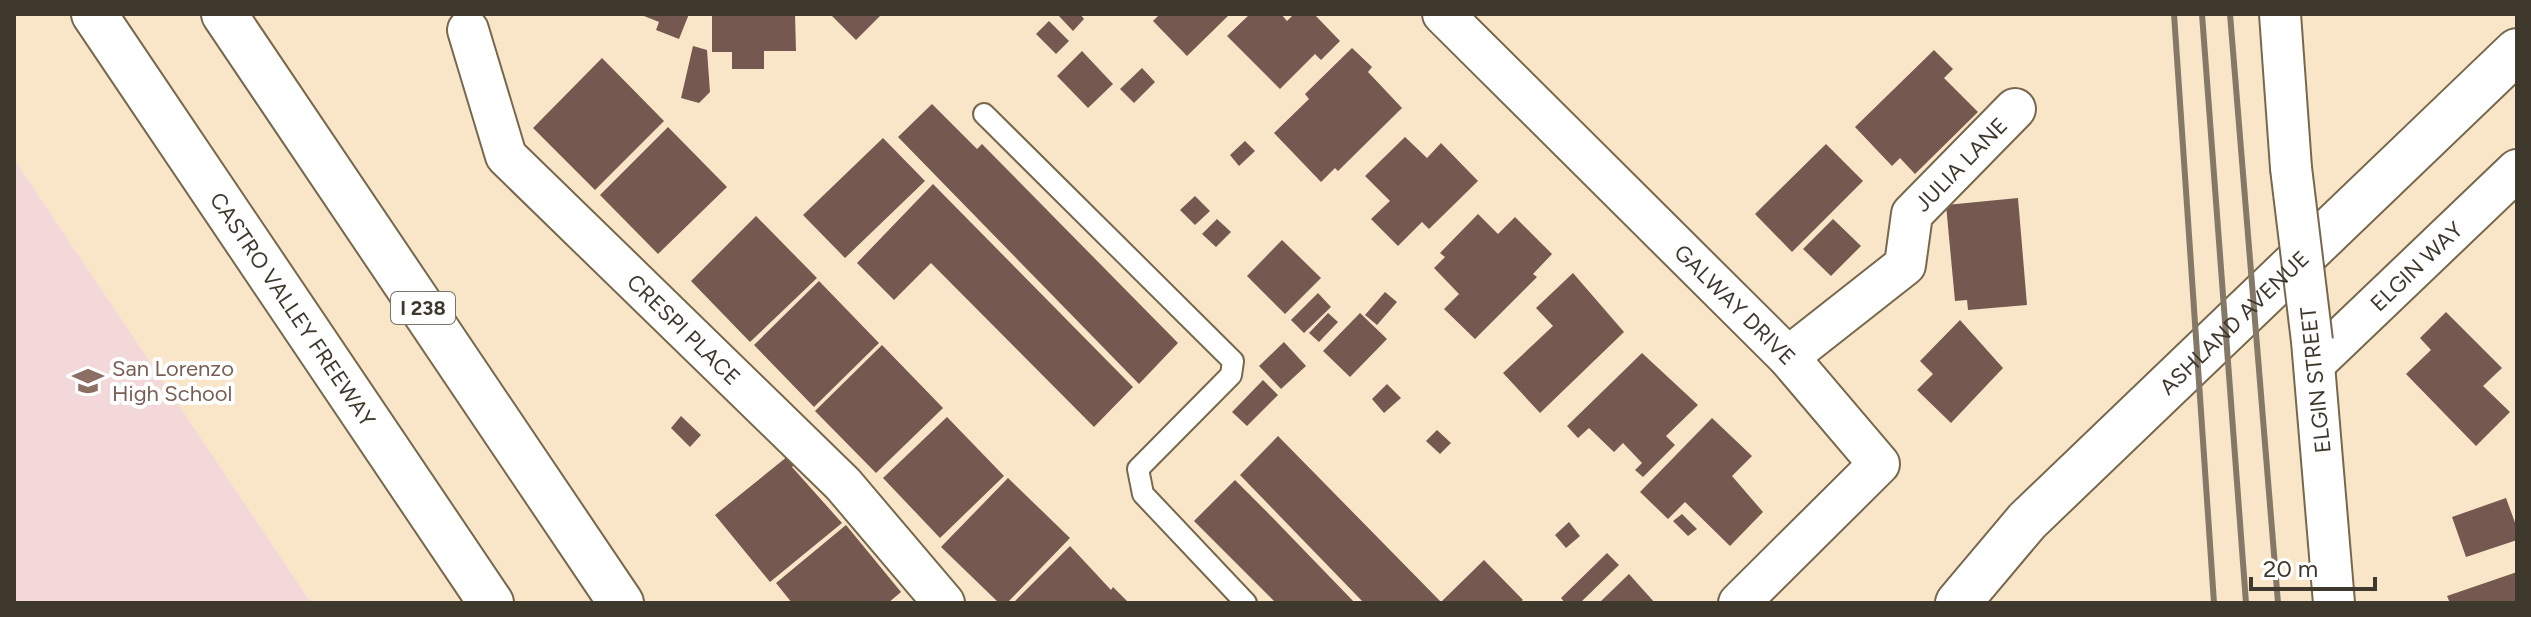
<svg xmlns="http://www.w3.org/2000/svg" width="2531" height="617" font-family="Figtree,sans-serif">
  <rect width="100%" height="100%" fill="#f9e6c8"/>
  <path fill="#f3d8d9" d="M14,159L311,603H14Z"/>
  <g fill="#75584f">
    <path d="M639,14H689L679,39L656,30L659,22Z"/>
    <path d="M712,14H795L796,51H764V69H732V52H712Z"/>
    <path d="M830,14H882L856,40Z"/>
    <path d="M1057,14H1080L1084,19L1073,31Z"/>
    <path d="M1160,14H1230L1187,56L1153,21Z"/>
    <path d="M1250,14H1281L1287,21L1294,14H1314L1340,41L1321,60L1315,54L1280,89L1227,36Z"/>
    <path d="M1049,21L1069,41L1056,54L1036,34Z"/>
    <path d="M693,46L707,50L710,92L699,103L681,98Z"/>
    <path d="M1352,48L1372,67L1368,72L1402,108L1338,171L1335,168L1321,182L1274,133L1309,99L1305,94Z"/>
    <path d="M1934,50L1953,69L1944,78L1978,112L1915,174L1900,158L1892,166L1855,127Z"/>
    <path d="M1082,51L1113,84L1088,108L1057,76Z"/>
    <path d="M602,58L664,121L595,190L533,128Z"/>
    <path d="M1142,68L1155,82L1134,103L1120,89Z"/>
    <path d="M932,104L977,149L982,144L1178,343L1139,384L898,137Z"/>
    <path d="M668,127L727,187L658,254L600,195Z"/>
    <path d="M1405,137L1427,158L1441,143L1478,181L1429,229L1422,222L1398,246L1371,219L1390,201L1365,176Z"/>
    <path d="M883,138L925,181L845,258L803,215Z"/>
    <path d="M1245,141L1255,151L1239,166L1230,155Z"/>
    <path d="M1826,144L1863,181L1792,252L1755,214Z"/>
    <path d="M933,184L1133,387L1094,427L931,263L894,300L857,263Z"/>
    <path d="M1195,196L1210,211L1195,225L1180,210Z"/>
    <path d="M2018,198L2027,305L1968,310L1967,300L1955,301L1946,205Z"/>
    <path d="M1478,214L1498,234L1515,217L1552,254L1533,274L1537,277L1475,339L1444,309L1459,294L1434,268L1445,257L1440,253Z"/>
    <path d="M756,216L817,278L750,342L691,281Z"/>
    <path d="M1217,219L1231,232L1216,247L1202,234Z"/>
    <path d="M1833,219L1861,246L1831,276L1803,249Z"/>
    <path d="M1282,240L1321,278L1285,314L1247,276Z"/>
    <path d="M1573,273L1624,332L1540,413L1503,373L1553,326L1536,308Z"/>
    <path d="M819,281L879,343L814,407L754,345Z"/>
    <path d="M1385,292L1397,302L1377,325L1365,315Z"/>
    <path d="M1318,293L1331,307L1304,333L1291,320Z"/>
    <path d="M2446,312L2502,368L2483,386L2510,412L2476,446L2406,374L2431,350L2420,338Z"/>
    <path d="M1328,313L1338,322L1319,342L1309,333Z"/>
    <path d="M1360,313L1387,339L1350,377L1323,351Z"/>
    <path d="M1960,320L2003,368L1951,423L1917,390L1933,374L1920,361Z"/>
    <path d="M1284,342L1306,366L1281,389L1259,366Z"/>
    <path d="M882,345L943,408L876,473L815,411Z"/>
    <path d="M1642,353L1698,405L1666,436L1675,445L1643,477L1635,470L1642,463L1623,443L1614,452L1589,428L1578,438L1567,426Z"/>
    <path d="M1263,380L1278,395L1247,426L1232,412Z"/>
    <path d="M1387,384L1401,398L1384,413L1372,399Z"/>
    <path d="M681,416L701,435L690,447L671,428Z"/>
    <path d="M947,417L1004,476L940,538L883,478Z"/>
    <path d="M1712,418L1752,456L1732,476L1763,512L1730,546L1685,502L1668,519L1640,492Z"/>
    <path d="M1437,430L1451,443L1440,454L1426,441Z"/>
    <path d="M1278,436L1441,602L1484,560L1523,600L1519,603H1364L1240,475Z"/>
    <path d="M788,456L794,465L792,467L842,523L770,582L715,515Z"/>
    <path d="M1008,478L1070,538L1007,603H999L941,547Z"/>
    <path d="M1235,480L1268,513L1355,603H1276L1194,521Z"/>
    <path d="M2506,498L2517,528V540L2466,557L2452,517Z"/>
    <path d="M1682,514L1697,529L1688,536L1673,521Z"/>
    <path d="M1569,522L1580,536L1566,548L1555,535Z"/>
    <path d="M846,525L901,592L888,603H792L776,583Z"/>
    <path d="M1070,546L1111,590L1113,587L1129,603H1013Z"/>
    <path d="M1607,553L1619,565L1580,603H1565L1561,598Z"/>
    <path d="M2517,572V603H2450L2447,596Z"/>
    <path d="M1629,574L1655,603H1599Z"/>
  </g>
  <g fill="none" stroke-linecap="round" stroke-linejoin="round">
    <defs>
      <path id="lane" d="M984,114L1233,361L1231,375L1138,469L1143,494L1246,603"/>
      <g id="street">
        <path id="s1" d="M1443,14L1788,357L1879,464L1739,603"/>
        <path d="M2280,14L2291,168"/>
        <path id="s2" d="M468,30L506,156L843,484L944,603"/>
        <path d="M2312,341L2334,603"/>
        <path id="s3" d="M1788,357L1905,265L1912,214L2015,109"/>
        <path id="s4" d="M2315,363L2517,170"/>
      </g>
      <g id="secondary">
        <path id="s5" d="M1958,603L2027,521L2517,51"/>
      </g>
      <g id="highway">
        <path id="s6" d="M94,14L491,603"/>
        <path d="M224,14L621,603"/>
      </g>
    </defs>
    <use href="#lane" stroke="#77674c" stroke-width="24"/>
    <use href="#street" stroke="#77674c" stroke-width="44"/>
    <use href="#secondary" stroke="#77674c" stroke-width="48"/>
    <use href="#highway" stroke="#77674c" stroke-width="48"/>
    <use href="#lane" stroke="#fff" stroke-width="20"/>
    <use href="#street" stroke="#fff" stroke-width="40"/>
    <use href="#secondary" stroke="#fff" stroke-width="44"/>
    <use href="#highway" stroke="#fff" stroke-width="44"/>
    <g stroke="#847966" stroke-width="6">
      <path d="M2174,14L2214,603"/>
      <path d="M2202,14L2246,603"/>
      <path d="M2230,14L2278,603"/>
    </g>
    <defs>
      <path id="street-bridge" d="M2291,168L2312,341"/>
    </defs>
    <use href="#street-bridge" stroke="#77674c" stroke-width="44" stroke-linecap="butt"/>
    <use href="#street-bridge" stroke="#fff" stroke-width="40"/>
  </g>
  <defs>
    <symbol id="school-bare" viewBox="-9 -9 18 18"><path d="M0-5L7-2L0 1L-7-2ZM-4 1L0 2.5L4 1V4Q0 6-4 4Z" fill="#8d6e63" stroke="#fff" stroke-width="2.5" paint-order="stroke"/></symbol>
  </defs>
  <g fill-rule="evenodd">
    <use href="#school-bare" x="66" y="359" width="44" height="44"/>
  </g>
  <g text-anchor="middle" stroke-width="8" stroke-linejoin="round" paint-order="stroke">
    <rect fill="#fff" stroke="#79746b" stroke-width="2" x="391" y="292" width="64" height="32" rx="6"/>
    <g font-size="20" font-weight="bold" fill="#3f382c">
      <text x="423" y="315">I 238</text>
    </g>
    <g font-size="22" fill="#3f382c" stroke="#fff">
      <text dy="8" stroke="none"><textPath href="#s3" startOffset="270">JULIA LANE</textPath></text>
      <text dy="8" stroke="none"><textPath href="#s4" startOffset="140">ELGIN WAY</textPath></text>
      <text dy="8" stroke="none"><textPath href="#s1" startOffset="412">GALWAY DRIVE</textPath></text>
      <text dy="8" stroke="none"><textPath href="#s6" startOffset="356">CASTRO VALLEY FREEWAY</textPath></text>
      <text dy="8" stroke="none"><textPath href="#s5" startOffset="394">ASHLAND AVENUE</textPath></text>
      <text dy="8" stroke="none"><textPath href="#s2" startOffset="380">CRESPI PLACE</textPath></text>
      <text transform="translate(2315 380) rotate(-96)" y="8">ELGIN STREET</text>
    </g>
    <g font-size="22" fill="#785e54" stroke="#fff" text-anchor="start">
      <text x="112" y="376">San Lorenzo<tspan x="112" dy="25">High School</tspan></text>
    </g>
  </g>
  <rect width="2531" height="617" fill="none" stroke="#3f382c" stroke-width="32"/>
  <path d="M2251 577v12h124v-12" fill="none" stroke="#3f382c" stroke-width="4"/>
  <text x="2263" y="577" font-size="24" fill="#3f382c" stroke="#ffffff" stroke-width="6" paint-order="stroke">20 m</text>
</svg>
